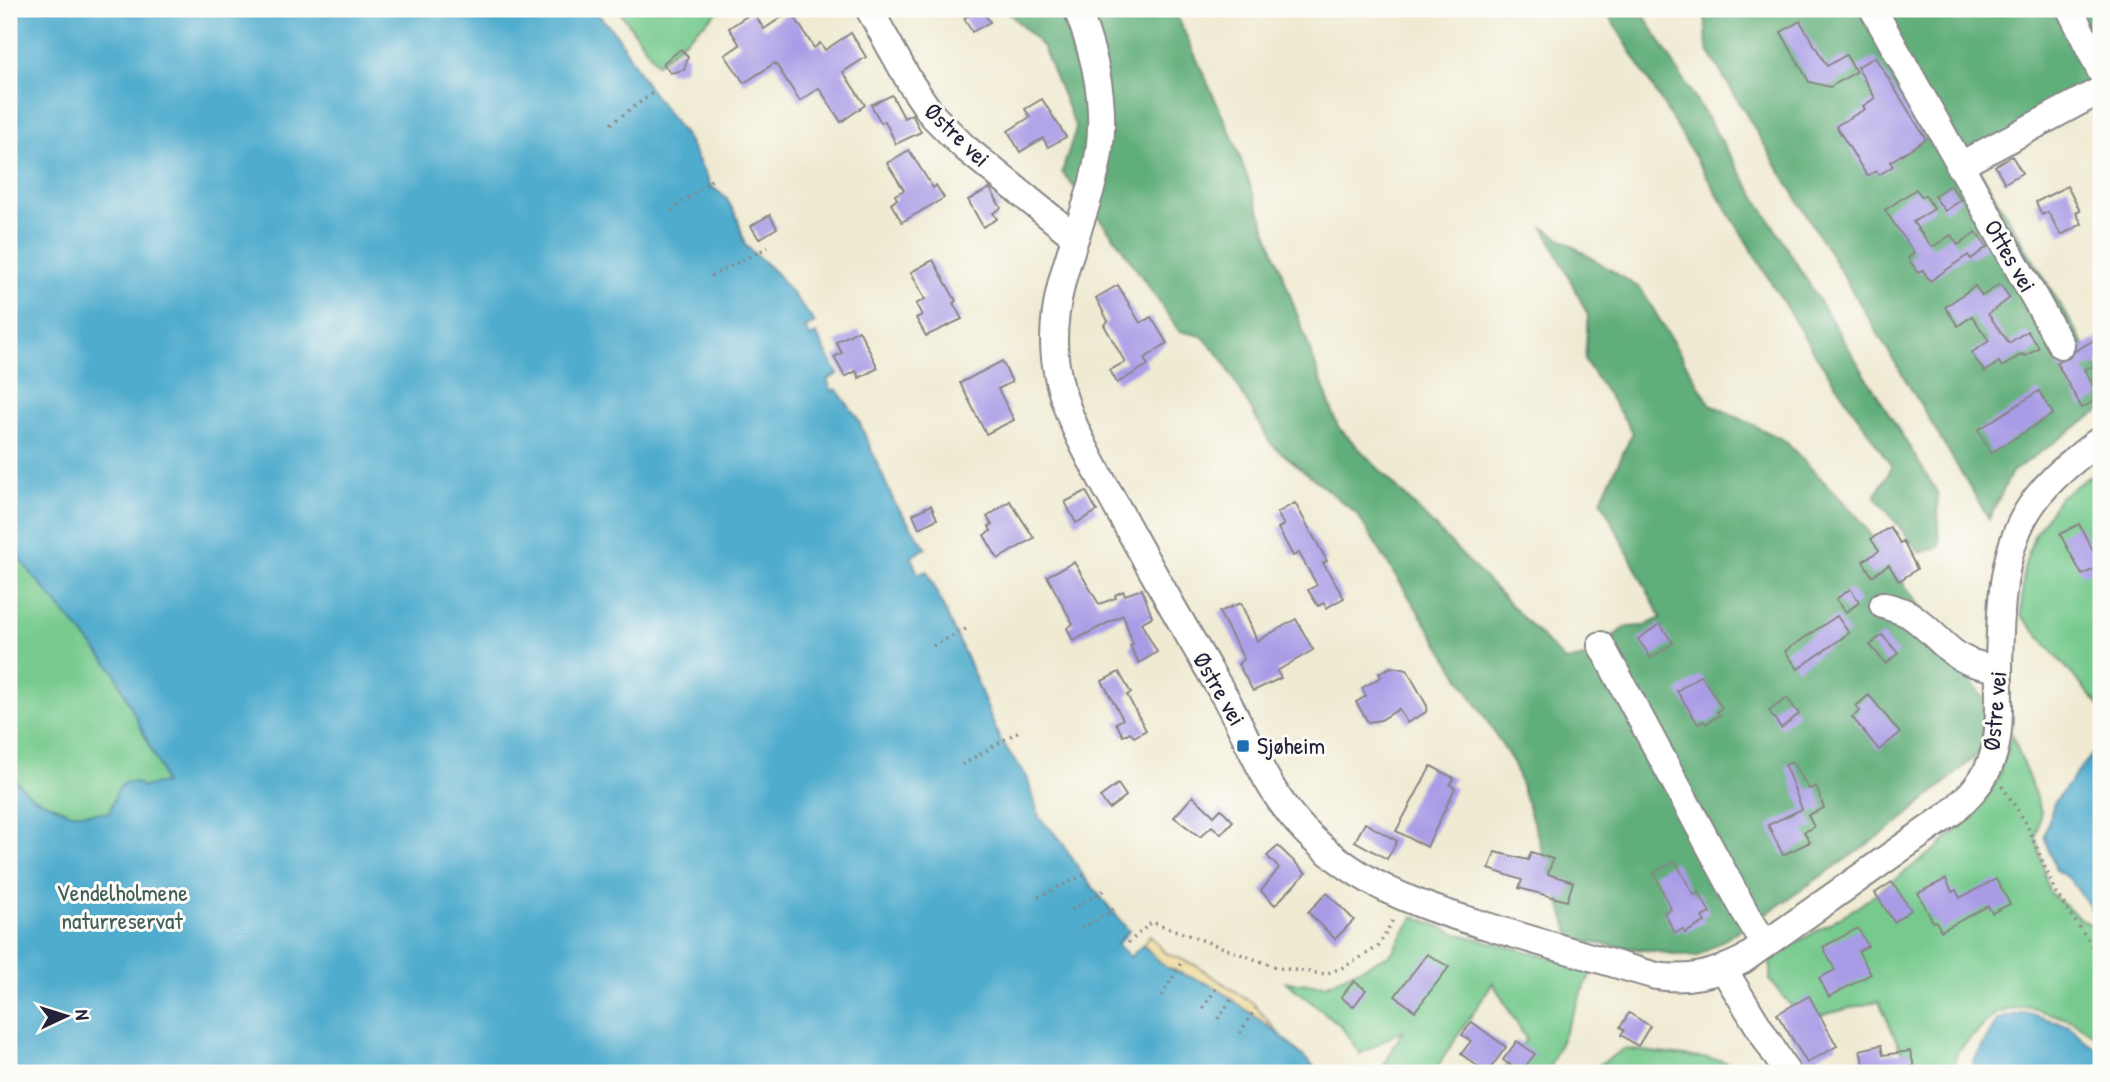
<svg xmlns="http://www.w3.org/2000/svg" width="2110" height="1082" font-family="'Patrick Hand',sans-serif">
  <rect width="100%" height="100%" fill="#fdfcf7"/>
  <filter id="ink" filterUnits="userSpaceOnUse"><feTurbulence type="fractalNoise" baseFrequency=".0143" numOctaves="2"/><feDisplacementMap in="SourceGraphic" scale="14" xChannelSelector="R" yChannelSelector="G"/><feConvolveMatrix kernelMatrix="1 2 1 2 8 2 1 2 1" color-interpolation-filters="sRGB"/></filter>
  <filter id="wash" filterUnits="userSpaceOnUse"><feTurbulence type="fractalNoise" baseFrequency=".00686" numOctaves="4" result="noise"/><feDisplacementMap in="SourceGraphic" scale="28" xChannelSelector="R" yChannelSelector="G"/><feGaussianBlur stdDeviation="1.57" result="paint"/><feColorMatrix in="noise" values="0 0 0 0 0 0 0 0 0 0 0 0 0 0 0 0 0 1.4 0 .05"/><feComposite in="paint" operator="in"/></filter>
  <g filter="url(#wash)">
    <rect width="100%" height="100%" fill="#efead1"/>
    <g fill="#77ca8e" stroke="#4c7664" stroke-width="2">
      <path d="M618,9H721L657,64Z"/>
      <path d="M9,452L235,880L9,1073Z"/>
      <path d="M2101,468V708L2021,615L2024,568L2034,536L2060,497Z"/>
      <path d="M2012,734L2041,811L2036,837L2049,892L2082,920L2097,927L2101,932V1039L2070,1020L2026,1006L1996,1013L1957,1052L1952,1073H1911L1879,1001L1803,1020L1770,981V958L1859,906L1937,848L1976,813L1998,779Z"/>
      <path d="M1414,916L1455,933L1593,968L1547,1073H1502L1526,1039L1493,983L1433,1073H1380L1403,1030L1360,1054L1341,1026L1286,982L1326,985L1391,954Z"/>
      <path d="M1624,1049L1720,1060L1749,1073H1607L1596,1067Z"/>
    </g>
    <g fill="#61ae79" stroke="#42685a" stroke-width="2">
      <path d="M1005,9H1174L1234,141L1338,427L1565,661L1585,657L1626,627L1644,626L1661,618L1601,500L1633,432L1585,361L1588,315L1544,228L1641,289L1710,404L1784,440L1857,516L1983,698L1982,751L1897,824L1778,906L1696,957L1572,940L1514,764L1357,514L1271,444L1221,357L1202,336L1179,331L1115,238L1062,172L1076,128L1043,47Z"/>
      <path d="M1605,9H1640L1937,492L1940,546L1920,553L1875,496L1892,467L1811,348Z"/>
      <path d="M1705,9H2101V78L1972,158L2101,373V410L2012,472L1989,519L1707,49Z"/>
    </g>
    <path fill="#eeda9e" stroke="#887e6c" stroke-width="2" d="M1150,935L1164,952L1197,966L1254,1004L1280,1035L1215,987L1165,967L1143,945Z"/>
    <g fill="#4faccd" stroke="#386784" stroke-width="2">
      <path d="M9,9H593L617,35L648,87L688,140L711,186L726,198L737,217L745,245L776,273L815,323L805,328L810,337L816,334L838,374L827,380L832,391L836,389L857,417L894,502L926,548L911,557L918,574L927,571L975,677L1000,740L1027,777L1040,819L1060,839L1084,877L1129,931L1117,944L1130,957L1143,945L1165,967L1215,987L1280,1035L1321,1073H9V775L33,797L71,813H109L117,791L124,783L136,782L142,787L164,783L161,770L114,671L9,547Z"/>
      <path d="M2093,753L2101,754V930L2097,927L2090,907L2070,879L2056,870L2044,836L2054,803Z"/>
      <path d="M2025,1012L2069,1026L2089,1044L2101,1051V1073H1979L1973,1062L1998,1019Z"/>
    </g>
    <g id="blocks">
      <g fill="#a99be6">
        <path d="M981,9L990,22L972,32L964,18Z"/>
        <path d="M791,11L814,48L820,43L825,50L851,33L866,57L843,72L865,105L841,122L819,88L800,101L775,63L744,83L725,55L740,45L729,28L753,12L764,29Z"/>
        <path d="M1800,21L1827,66L1846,55L1856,72L1830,87L1809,82L1781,32Z"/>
        <path d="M681,49L688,57L684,70L670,73L663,63Z"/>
        <path d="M1875,57L1926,139L1890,162L1893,166L1879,175L1876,171L1867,176L1836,126L1865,109L1863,106L1875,98L1857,67Z"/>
        <path d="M892,95L904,118L912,114L921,132L896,144L885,121L881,123L871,105Z"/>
        <path d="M1042,99L1066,137L1048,147L1043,138L1020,152L1008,131L1030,117L1025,109Z"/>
        <path d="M909,150L933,188L936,185L944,198L902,222L891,204L897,199L895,195L904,190L887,163Z"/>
        <path d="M2012,156L2022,173L2005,183L1995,166Z"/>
        <path d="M1950,185L1961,200L1945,211L1934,196Z"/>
        <path d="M2067,186L2080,211L2076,213L2082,224L2061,235L2048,212L2042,215L2036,202Z"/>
        <path d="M990,188L1001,208L993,213L997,219L983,227L968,200Z"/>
        <path d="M1916,189L1922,197L1925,195L1934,209L1913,222L1932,247L1951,235L1958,245L1976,232L1987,247L1971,259L1968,255L1930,281L1923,270L1918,273L1908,258L1914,253L1885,210Z"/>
        <path d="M770,215L777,228L759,239L751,226Z"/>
        <path d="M933,260L956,301L953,303L962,319L926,336L916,318L922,315L916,304L925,299L911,272Z"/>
        <path d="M2000,284L2010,298L1988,314L2009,343L2027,331L2039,347L2026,356L2022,354L2002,367L1999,362L1985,372L1971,353L1989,341L1972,316L1958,326L1945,307L1975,286L1982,296Z"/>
        <path d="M1118,285L1140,323L1151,317L1167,343L1144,359L1148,365L1117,383L1110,370L1125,362L1104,325L1108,321L1096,298Z"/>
        <path d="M859,330L878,368L859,378L856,371L845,377L834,357L842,353L836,342Z"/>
        <path d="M2101,336V364L2084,369L2100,397L2082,408L2056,362L2069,358L2075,351Z"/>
        <path d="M1002,361L1012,382L998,389L1014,420L986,434L960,383Z"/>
        <path d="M2039,391L2053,414L1991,453L1978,430Z"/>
        <path d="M1086,491L1097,511L1076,523L1065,502Z"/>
        <path d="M1010,501L1034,538L998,559L984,535L991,531L989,526L992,525L987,517Z"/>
        <path d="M1295,503L1327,561L1323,563L1344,598L1326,608L1324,603L1318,606L1308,590L1317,585L1299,553L1293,556L1278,528L1284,525L1277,513Z"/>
        <path d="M931,505L937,519L919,528L913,514Z"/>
        <path d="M2079,524L2101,566L2082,575L2060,534Z"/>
        <path d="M1890,527L1900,543L1903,541L1917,569L1899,581L1889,565L1872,576L1863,561L1879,551L1871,539Z"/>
        <path d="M1074,562L1099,604L1116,598L1115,595L1123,591L1125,595L1142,589L1152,617L1141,623L1157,652L1139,663L1130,646L1133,644L1123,615L1073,641L1067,628L1073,624L1047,576Z"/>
        <path d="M1850,589L1860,602L1846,612L1836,599Z"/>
        <path d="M1241,603L1257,641L1296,619L1313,650L1277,671L1281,678L1253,691L1238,664L1244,659L1219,612Z"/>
        <path d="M1837,616L1849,633L1798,669L1785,651Z"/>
        <path d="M1660,624L1673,643L1651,658L1638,639Z"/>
        <path d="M1882,635L1898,653L1886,664L1870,645Z"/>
        <path d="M1391,667L1407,670L1427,706L1426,712L1407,723L1399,709L1381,720L1368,722L1356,702L1366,696L1362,688L1381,677L1379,673Z"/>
        <path d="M1119,672L1131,693L1127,695L1146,730L1134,737L1130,732L1123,736L1116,723L1123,719L1102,681Z"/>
        <path d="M1701,675L1722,708L1717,712L1720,715L1706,724L1704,721L1698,724L1677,691Z"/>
        <path d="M1869,695L1900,733L1879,750L1852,717L1860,711L1856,706Z"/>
        <path d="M1787,698L1799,714L1781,728L1769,711Z"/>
        <path d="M1792,762L1809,789L1816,786L1824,808L1808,815L1814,827L1804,832L1810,842L1783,855L1768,825L1802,809L1785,765Z"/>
        <path d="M1431,766L1454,778L1450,785L1455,788L1427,847L1396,831Z"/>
        <path d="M1118,784L1126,796L1109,809L1100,797Z"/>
        <path d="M1193,796L1214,816L1221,809L1233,821L1221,834L1212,826L1200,837L1174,817Z"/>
        <path d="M1365,823L1397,841L1387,859L1355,841Z"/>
        <path d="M1278,846L1306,873L1275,905L1261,891L1279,868L1267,856Z"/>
        <path d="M1495,852L1528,860L1531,852L1553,859L1548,874L1573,882L1567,901L1519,888L1522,880L1489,869Z"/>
        <path d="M1675,861L1694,895L1699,892L1710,913L1702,917L1705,922L1685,933L1683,929L1675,933L1664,912L1671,909L1654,873Z"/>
        <path d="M1946,879L1952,892L1956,890L1960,898L1996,879L2010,904L1992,913L1988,906L1941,931L1936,921L1933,922L1918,893Z"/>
        <path d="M1892,882L1911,910L1894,922L1875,893Z"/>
        <path d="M1327,893L1354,920L1335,939L1308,912Z"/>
        <path d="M1858,928L1868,946L1858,951L1871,974L1829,997L1819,978L1835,970L1823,947Z"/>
        <path d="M1427,954L1449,967L1415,1011L1395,996Z"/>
        <path d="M1354,981L1366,990L1353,1007L1341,997Z"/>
        <path d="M1809,996L1837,1046L1807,1063L1777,1014Z"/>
        <path d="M1629,1013L1650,1026L1638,1046L1621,1035L1624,1030L1620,1027Z"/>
        <path d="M1472,1022L1506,1047L1487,1073L1461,1054L1471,1041L1462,1035Z"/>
        <path d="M1517,1041L1535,1054L1521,1072L1503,1060Z"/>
        <path d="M1881,1045L1883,1055L1910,1051L1914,1066L1909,1068L1910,1073H1866L1860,1050Z"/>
      </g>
    </g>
  </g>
  <g filter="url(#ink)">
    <use href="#blocks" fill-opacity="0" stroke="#888686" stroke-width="2"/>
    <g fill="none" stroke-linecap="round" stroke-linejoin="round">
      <defs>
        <g id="minor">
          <path d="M869,9L911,84L932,115L964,147L1075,237"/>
          <path d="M1077,9C1100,67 1110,124 1092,185C1078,236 1054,285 1054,340C1054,407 1096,467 1126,524C1158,582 1191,640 1225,697C1247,736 1262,780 1291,815C1309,838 1334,858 1359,874C1399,899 1444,913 1490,927C1545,944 1601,960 1656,976C1688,981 1715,974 1743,960L1951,813C1968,797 1984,782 1992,759C2002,731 1998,698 1999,669C2000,621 2000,567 2021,523C2039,486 2070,463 2101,439"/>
          <path d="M1873,9L2061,345"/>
          <path d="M2070,9L2101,72"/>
          <path d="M1959,166L2101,90"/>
          <path d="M1883,605C1892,608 1902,610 1910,615C1945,639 1950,665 1999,668"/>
          <path d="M1601,645L1745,912L1765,944"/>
          <path d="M1724,970L1787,1073"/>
        </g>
      </defs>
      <use href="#minor" stroke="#888686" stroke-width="30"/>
      <g stroke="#888686" stroke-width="3.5" stroke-dasharray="2 5" stroke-linecap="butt">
        <path d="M611,124L655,91"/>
        <path d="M671,211L714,178"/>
        <path d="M711,276L768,247"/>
        <path d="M933,646L966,629"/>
        <path d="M962,765L1019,731"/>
        <path d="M2002,786L2026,823L2056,893L2095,950L2101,955"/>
        <path d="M1038,897L1088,873"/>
        <path d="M1072,910L1104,890"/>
        <path d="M1082,928L1116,908"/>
        <path d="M1128,943L1152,922L1279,968L1325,974L1344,967L1378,947L1394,918"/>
        <path d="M1162,996L1182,961"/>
        <path d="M1203,1008L1218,985"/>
        <path d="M1218,1019L1234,996"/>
        <path d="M1240,1033L1255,1009"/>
      </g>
      <use href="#minor" stroke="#fff" stroke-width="26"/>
    </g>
  </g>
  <rect fill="#1f6fb2" stroke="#fdfcf7" stroke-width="2.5" x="1236" y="739" width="14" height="14" rx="3.5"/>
  <g text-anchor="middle" stroke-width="6" stroke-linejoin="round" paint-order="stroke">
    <g font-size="24" fill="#22223b" stroke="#fdfcf7">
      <text transform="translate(957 135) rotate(44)" y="8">Østre vei</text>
      <text transform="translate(2010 256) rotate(60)" y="8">Ottes vei</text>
      <text transform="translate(1219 689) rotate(60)" y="8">Østre vei</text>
      <text transform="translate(1995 711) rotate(-85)" y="8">Østre vei</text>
    </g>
    <g font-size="24" fill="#22223b" stroke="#fdfcf7" text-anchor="start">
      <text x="1257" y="754">Sjøheim</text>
    </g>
    <g font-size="24" fill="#405d58" stroke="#fdfcf7">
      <text x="122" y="901">Vendelholmene<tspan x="122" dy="28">naturreservat</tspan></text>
    </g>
  </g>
  <rect width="2110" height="1082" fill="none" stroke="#fdfcf7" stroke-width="35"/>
  <g transform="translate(66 1016) rotate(86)" stroke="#fdfcf7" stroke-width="5" paint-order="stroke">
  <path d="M0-5L12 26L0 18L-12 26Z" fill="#22223b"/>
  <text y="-10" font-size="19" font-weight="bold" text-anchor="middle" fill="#22223b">N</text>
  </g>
</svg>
